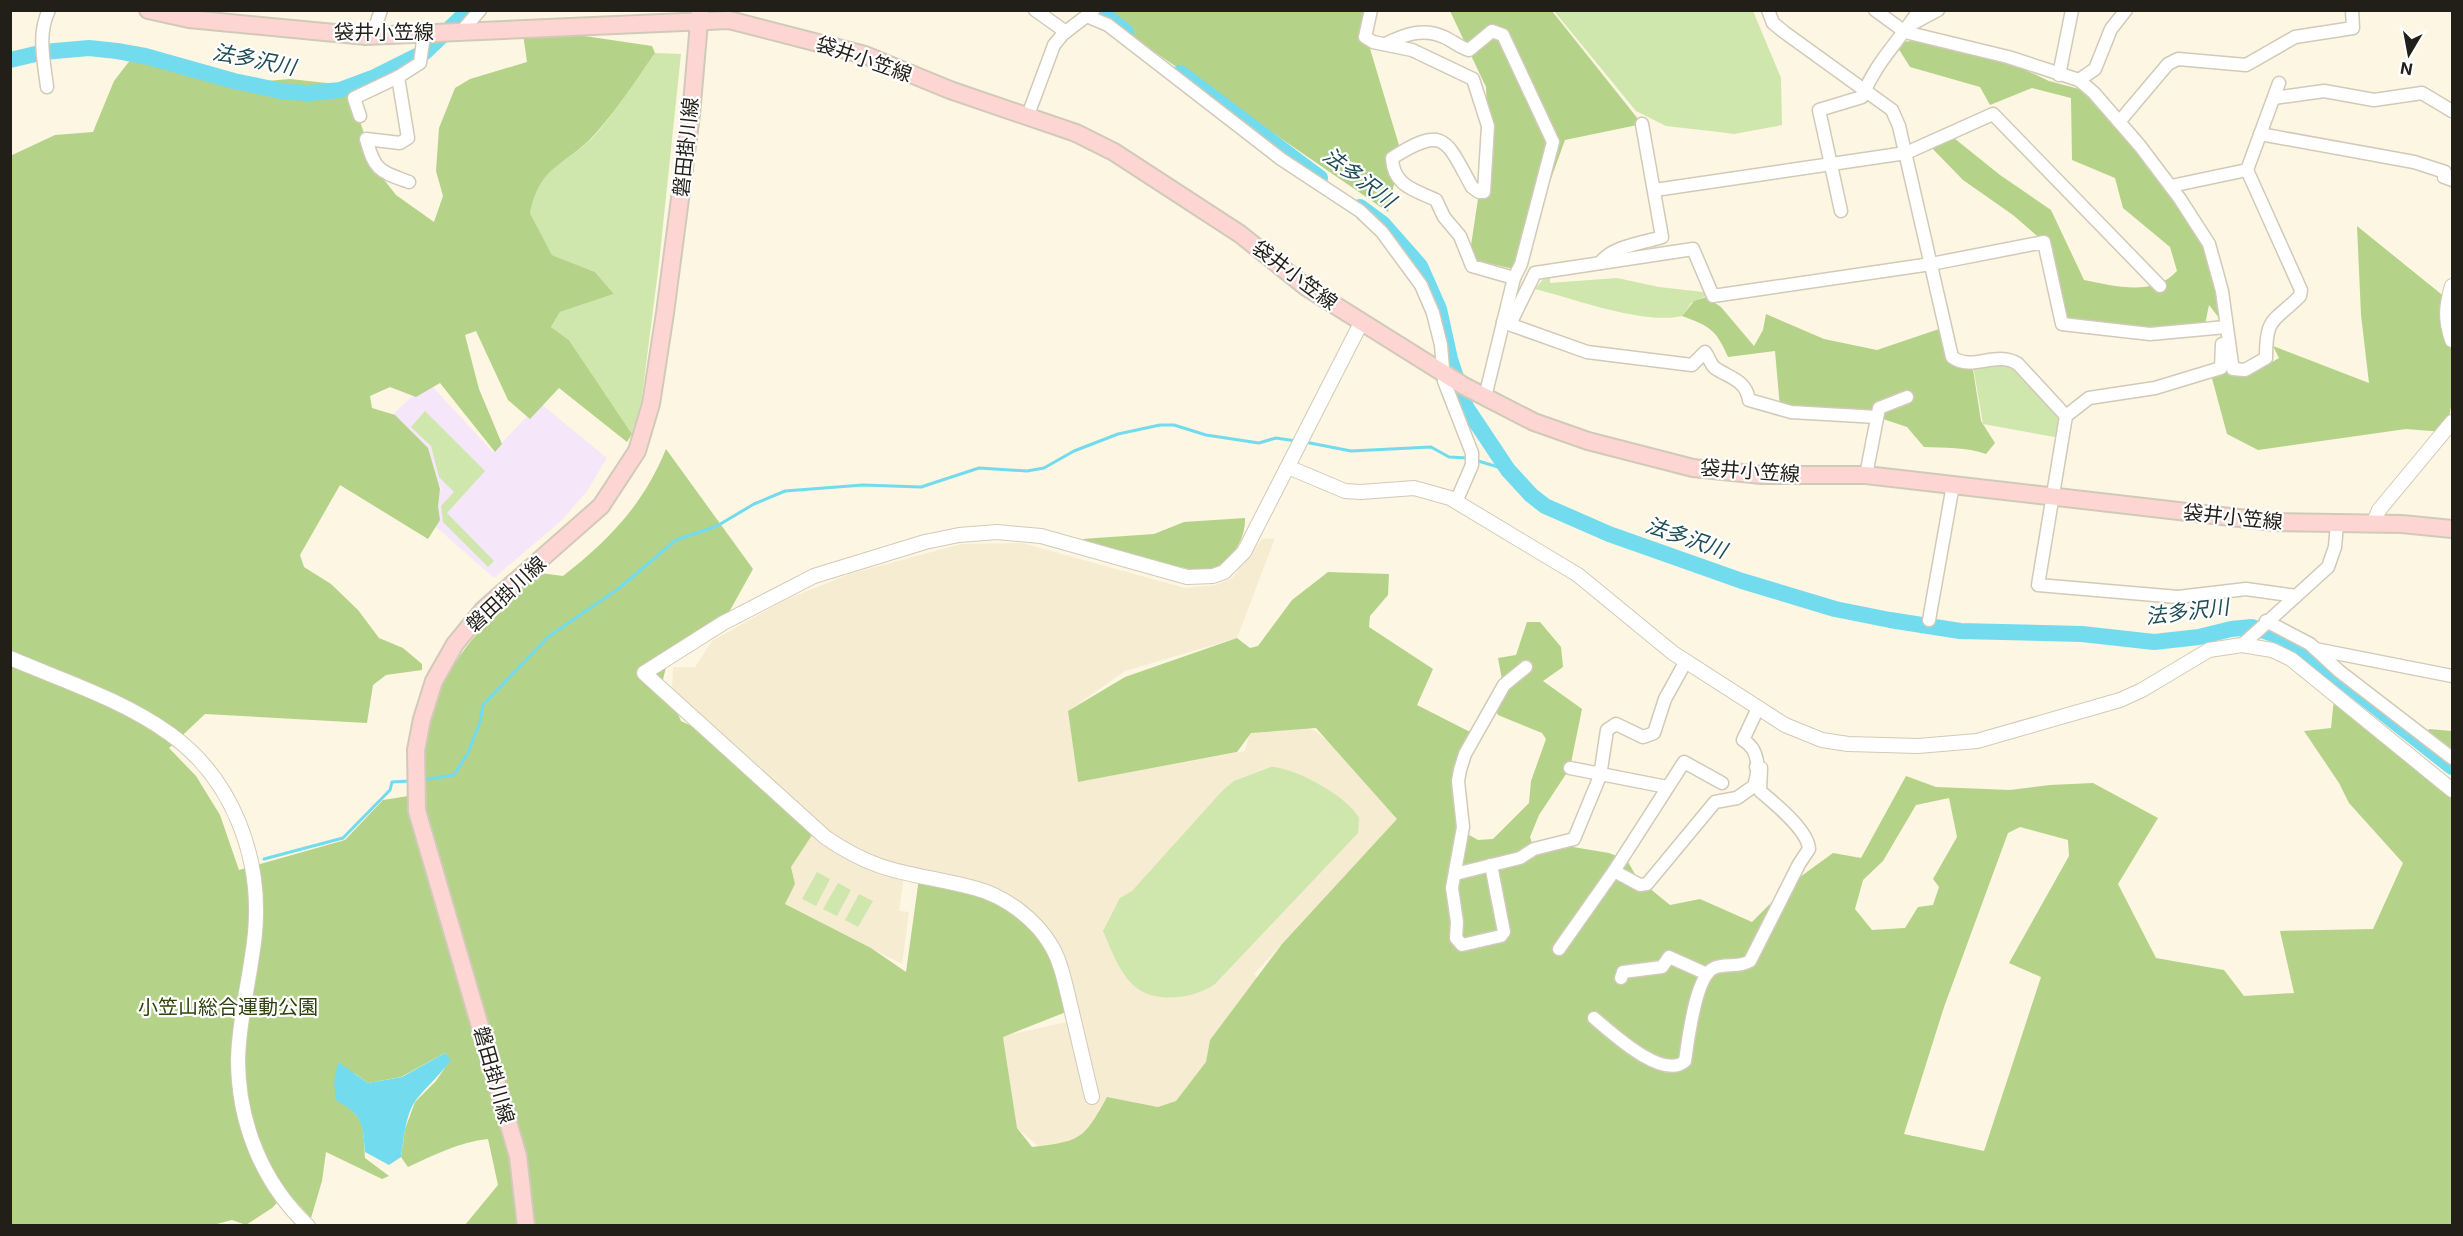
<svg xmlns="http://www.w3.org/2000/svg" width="2463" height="1236" font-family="Inter,'Noto Sans JP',sans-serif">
  <rect width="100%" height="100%" fill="#fdf6e3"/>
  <path fill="#f6ecd2" d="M1275,538L1237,638L1125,671L1068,711L1078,782L1245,751L1250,733L1308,728L1317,732L1398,803V819L1254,974L1295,1015L1176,1101L1158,1107L1107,1097L1092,1125L1072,1142L1038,1146L1017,1128L1003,1036L1080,1019L1070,975L1060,948L1045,924L1018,901L997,888L972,880L905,867L899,911L909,912L902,964L785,904L795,884L791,867L817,819L672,688L673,667H695L712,641L785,600L850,574L961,544L1022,543L1185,588L1216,585L1232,578L1262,539Z"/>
  <path fill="#f6e6f9" d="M428,382L493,452L540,403L607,458L587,491L562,520L494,578L426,518L430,499L442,488L380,426Z"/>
  <g fill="#cfe6ad">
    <path d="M1554,11H1753L1781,78L1782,125L1734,134L1719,132L1666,126L1636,111Z"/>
    <path d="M655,53L681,54L659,263L641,404L632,434L569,340L551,327L560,312L614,294L595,272L552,255L530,213C541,163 564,167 595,135C617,110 636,80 655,53Z"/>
    <path d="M1550,271V283L1617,278L1659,287L1712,293L1691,303L1682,316C1644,325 1575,299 1535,289Z"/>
    <path d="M2018,364L2066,416L2060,438L1983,424L1973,366Z"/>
    <path d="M425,411L485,471L447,513L494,561L488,567L443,522L441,506L454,492L439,477L431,446L411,427Z"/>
    <path d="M1271,767C1294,767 1349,797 1359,818L1358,833L1215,984C1194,999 1153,1005 1132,984C1118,970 1111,949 1103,931L1120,898L1132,891L1223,790L1234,781Z"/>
    <path d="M817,872L830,879L816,906L802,899Z"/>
    <path d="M838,883L851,890L837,916L823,909Z"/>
    <path d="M859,894L873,901L858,927L845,920Z"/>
  </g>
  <g fill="#b5d289" fill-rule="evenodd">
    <path d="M1095,11H1372L1365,32L1401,152L1388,212Z"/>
    <path d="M1450,11H1552L1642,124L1565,140L1518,270L1469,259L1488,132L1486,87Z"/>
    <path d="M523,34H571L652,46L655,53C636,80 617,110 595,134C565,167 541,163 530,213L552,255L595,272L614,294L560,312L551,327L569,340L632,434L627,442L559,388L530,419L508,400L476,331L465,335L479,389L502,444L495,452L440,383L416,397L390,387L370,396L372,408L395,415L428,448L440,489L438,506L440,520L428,539L340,485L300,555L304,567L331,584L358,610L379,638L403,648L422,664V670L386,675L373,685L367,723L205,714L169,748L196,776L220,815L239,870L345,840L383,800L421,794C422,772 421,746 427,725C447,658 488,617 540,573L563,576C610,539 643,505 666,449L753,569L723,623L667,664L663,679L681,721L715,737L816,829L791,867L795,884L785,904L871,948L906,972L919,878L992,895L1043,935L1071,1010L1003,1037L1017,1128L1032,1147C1080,1141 1083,1141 1107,1097L1158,1107L1176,1101L1206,1062L1210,1040L1282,944L1397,819L1316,728L1251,733L1237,752L1078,782L1068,711L1125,677L1237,638L1250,648L1258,646L1292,600L1328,572L1389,574L1388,595L1370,616L1369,627L1433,669L1417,705L1476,735L1460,770L1462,831L1478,840L1493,839L1529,803L1531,781L1546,739L1542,733L1498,715L1493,704L1502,680L1498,658L1516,655L1527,622H1540L1561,647L1563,667L1543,681L1582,709L1570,768L1539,815L1530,837L1534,849L1457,866L1455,873L1568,842L1573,847L1609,853L1627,860L1637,878L1670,905L1700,899L1752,922L1789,885L1833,853L1861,858L1906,776L1936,787L2010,790L2050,785L2093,783L2158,818L2118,884L2156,958L2224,970L2244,996L2294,993L2280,931L2373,929L2403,863L2349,803L2339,783L2304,731L2331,728L2334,698L2452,790V1225H465L498,1185L488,1139C459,1142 434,1155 408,1167L401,1157L405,1129L415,1102L436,1081L450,1060L445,1053L401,1077L368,1083L354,1073L336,1099C366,1119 363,1123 365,1158L389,1176L382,1179L326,1152L322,1181L311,1218L287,1192L272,1208L246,1225L232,1220L209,1226L11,1225L10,156L55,135L93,132L114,81L131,59L230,84L290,79L345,85L350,94L378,172L396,195L434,222L443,196L436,171L439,128L455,88L470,79L527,62ZM1949,798L1957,837L1933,879L1939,887L1933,905L1918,907L1905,928L1872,930L1855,909L1863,880L1883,861L1916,805ZM2020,827L2068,840L2069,856L2009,963L2041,977L1984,1151L1904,1134L1944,1007L2008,833Z"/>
    <path d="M1927,39L1991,54L2049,81L2094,93L2124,115L2189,213L2208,261L2226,327L2209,305L2204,329L2141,333L2062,324L2044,242L2013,215L1963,180L1927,143L1949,134L2000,175L2051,210L2084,280C2115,286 2153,297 2177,271L2170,247L2123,208L2115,178L2072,160L2071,98L2032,88L1990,105L1980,87L1910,67L1895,43Z"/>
    <path d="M2357,226L2446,298C2451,342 2461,390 2444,432L2406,429L2258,450L2227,434L2210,371L2233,369L2248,376L2279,358L2273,346L2369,383L2361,315Z"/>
    <path d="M1712,295V301L1721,307L1754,346L1763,330L1766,314L1824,339L1877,350L1945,327L1952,357L1972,363L1981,421L1995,443L1986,454C1967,447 1944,448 1924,447L1907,427L1877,417L1780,408L1775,351L1728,357C1716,329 1709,326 1682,316L1694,301Z"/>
    <path d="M1245,518C1246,541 1228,569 1203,571C1196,572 1187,568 1180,567C1147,560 1115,550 1082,539L1154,534L1184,522Z"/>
    <path d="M2429,729L2452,731V764L2424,737Z"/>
  </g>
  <path fill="#72dbee" d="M445,1053L451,1060C439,1076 427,1086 416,1100C405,1115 404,1139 401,1157L389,1165L365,1152C363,1121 362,1116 336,1100L334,1082L338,1062L368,1083L402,1077Z"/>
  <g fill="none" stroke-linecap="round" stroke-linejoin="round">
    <g stroke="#72dbee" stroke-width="3">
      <path d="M1305,442L1351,451L1431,447L1449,457L1468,458"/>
      <path d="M1475,460L1508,470"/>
      <path d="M422,780L454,775L468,753L480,722L483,705L548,637L618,589L676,540L717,526L754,504L785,491L863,485L921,487L979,468L1027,471L1044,468L1074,451L1118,434L1160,425H1174L1206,435L1259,443L1276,438L1296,441"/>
      <path d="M264,859L343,838L390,790L392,782L410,781"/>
    </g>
    <g stroke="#72dbee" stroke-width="16">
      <path d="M1098,10L1126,32"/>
      <path d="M10,60L44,52L89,48L117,51L145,56L234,81L286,92L311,93L340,90L375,77L425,52L469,10"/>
      <path d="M1180,73L1320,178"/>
      <path d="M1360,207L1383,224L1420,266L1439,309L1450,359L1466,407L1508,470L1531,495L1545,506L1609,534L1742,581L1835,609L1890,620L1960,631L2082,634L2154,642L2199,637L2231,629L2252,627L2282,637L2305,651L2452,767"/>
    </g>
    <defs>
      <g id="minor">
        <path d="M1035,10L1066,32"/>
        <path d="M1371,10L1365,37L1373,42L1412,50L1473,79L1488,126L1484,192H1479L1472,187C1446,140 1445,124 1392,158C1393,186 1415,190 1436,200L1444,217L1460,236L1472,266L1514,278"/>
        <path d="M1768,10L1773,23L1784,32L1892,110L1899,126L1952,357C1973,372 1995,350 2018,364L2066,416L2038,585L2178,597L2246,589L2296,596"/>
        <path d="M1875,10L1905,32L2008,57L2079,80L2094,93L2140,146L2180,199L2209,244L2222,291L2232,364L2233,369L2245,370L2266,358C2266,316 2273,323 2300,296L2301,290L2247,170"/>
        <path d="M1089,17L1108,25L1281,159L1360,211L1382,232L1421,285L1433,313L1441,345L1444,381L1472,453V465L1456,502"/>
        <path d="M1910,25L1938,10"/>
        <path d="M461,32L480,10"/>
        <path d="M372,36L381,10"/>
        <path d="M1385,44C1404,35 1423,27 1444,37C1453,41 1459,47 1469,50L1492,31L1503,35L1553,142L1521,264L1514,278L1485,397"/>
        <path d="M2059,75L2072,10"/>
        <path d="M398,77L408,138L400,143L366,139C375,171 379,171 409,182"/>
        <path d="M2079,80L2095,69L2111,29L2126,10"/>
        <path d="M47,87C44,61 37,34 49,10"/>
        <path d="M2274,98L2324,91L2374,100L2422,93L2452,111"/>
        <path d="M1028,115L1054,45L1063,34L1093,11"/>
        <path d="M360,116L354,98L398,77L420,63L424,34"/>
        <path d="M2119,122L2168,64L2178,59L2246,65L2295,37L2353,28L2352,10"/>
        <path d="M2260,134L2414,162L2445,172L2444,177L2452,180"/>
        <path d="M2171,186L2247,170L2279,83"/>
        <path d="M1655,190L1906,153L1993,114L2160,286"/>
        <path d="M1841,211L1819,110L1862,97C1877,60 1898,43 1919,10"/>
        <path d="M1600,263C1612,246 1643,243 1662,237L1642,124"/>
        <path d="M1503,322L1587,352L1692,365L1705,352C1709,357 1710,364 1715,368C1730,378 1746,380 1749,400L1791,412L1877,417"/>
        <path d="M1510,324L1535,273L1693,249L1713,296L1931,264L2044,242L2062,324L2150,334L2226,327"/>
        <path d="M2066,416L2089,398L2155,388L2221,368L2222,344"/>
        <path d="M1866,475L1879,408L1907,397"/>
        <path d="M1929,620L1953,485"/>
        <path d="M2266,621L2310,644L2339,671L2452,758"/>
        <path d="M2242,645L2328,567L2335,547L2337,524"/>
        <path d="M2315,649L2452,676"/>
        <path d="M1570,768L1667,787"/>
        <path d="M1491,865L1504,932L1501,936L1462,945L1456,938L1457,922L1452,888L1463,827L1458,781L1460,770L1465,754L1504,685L1526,667"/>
        <path d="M1614,871L1640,885L1647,884L1715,802L1737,798L1754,786C1760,769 1759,749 1743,740L1758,708"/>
        <path d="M1455,874L1520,858L1534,849L1574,839L1600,776L1607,730L1616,724L1643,737L1654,733L1665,699L1686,661"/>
        <path d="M1559,949L1614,871L1684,762L1722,783"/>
        <path d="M1621,978L1623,972L1662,967L1669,957L1707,974"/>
        <path d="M1594,1018C1612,1033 1663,1081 1685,1061C1688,1042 1695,976 1714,968C1725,963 1739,968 1750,961L1799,864L1809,849C1808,830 1774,803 1760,791L1761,768L1756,767"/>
      </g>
      <g id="tertiary">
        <path d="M2452,286C2446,307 2445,319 2452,340"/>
        <path d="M1288,467L1345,491L1361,492L1414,488L1450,498L1578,575L1673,653L1785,725L1822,740L1848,744L1918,746L1977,741L2120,700L2142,690L2209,650L2242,645L2272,650L2291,659L2452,790"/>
        <path d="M2373,524L2379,510L2452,422"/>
        <path d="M10,658C64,681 123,700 170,734C233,779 262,858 255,933C251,975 239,1017 238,1059C238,1122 262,1183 308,1226"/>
        <path d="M1092,1097C1085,1067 1078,1038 1071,1008C1066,988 1062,965 1052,947C1036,919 1005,896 974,888C913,872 881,876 825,837L644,673L723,623L814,576L925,542L959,535L997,532L1041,536L1187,577L1213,576L1224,572L1244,552L1361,323"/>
      </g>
      <g id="secondary">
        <path d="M148,10L189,19L366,36L729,20L865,55L950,90L1076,133L1114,152L1240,234L1306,287L1464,386L1534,422L1588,441L1693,468L1762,475H1866L2274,522L2402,524L2452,529"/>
        <path d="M526,1226L518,1156L417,811L416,750L422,719L434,681L455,644L483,610L601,506L637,451L651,404L665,313L691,115L700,11"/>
      </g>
    </defs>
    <use href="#minor" stroke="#d1cab8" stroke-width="15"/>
    <use href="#tertiary" stroke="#d1cab8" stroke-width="16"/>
    <use href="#secondary" stroke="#d1cab8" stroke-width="20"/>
    <use href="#minor" stroke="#fff" stroke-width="12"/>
    <use href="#tertiary" stroke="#fff" stroke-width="14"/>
    <use href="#secondary" stroke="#fdd6d3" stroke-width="16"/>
  </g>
  <g text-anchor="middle" stroke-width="4.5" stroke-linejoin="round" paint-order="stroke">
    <g font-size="20" fill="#211f18" stroke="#fff">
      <text x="384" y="39">袋井小笠線</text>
      <text transform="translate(864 59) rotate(19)" y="7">袋井小笠線</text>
      <text transform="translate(686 147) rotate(-84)" y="7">磐田掛川線</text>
      <text transform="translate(1295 275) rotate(37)" y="7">袋井小笠線</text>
      <text transform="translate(1750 471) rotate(4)" y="7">袋井小笠線</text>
      <text transform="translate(2233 517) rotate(6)" y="7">袋井小笠線</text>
      <text transform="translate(506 594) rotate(-43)" y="7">磐田掛川線</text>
      <text transform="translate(494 1075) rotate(74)" y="7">磐田掛川線</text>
    </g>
    <g font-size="20" fill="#30420d" stroke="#fff">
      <text x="228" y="1014">小笠山総合運動公園</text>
    </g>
    <g font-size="21" font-style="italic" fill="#1f4e56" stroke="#fff">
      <text transform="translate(254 60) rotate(11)" y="7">法多沢川</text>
      <text transform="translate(1359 178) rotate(37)" y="7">法多沢川</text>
      <text transform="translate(1686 538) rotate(19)" y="7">法多沢川</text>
      <text transform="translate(2187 612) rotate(-7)" y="7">法多沢川</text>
    </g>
  </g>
  <rect width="2463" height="1236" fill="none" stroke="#211f18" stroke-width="24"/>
  <g transform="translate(2409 54) rotate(190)" stroke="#ffffff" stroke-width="4.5" paint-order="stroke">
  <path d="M0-4.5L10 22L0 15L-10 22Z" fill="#211f18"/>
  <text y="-9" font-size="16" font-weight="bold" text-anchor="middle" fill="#211f18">N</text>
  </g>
</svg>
